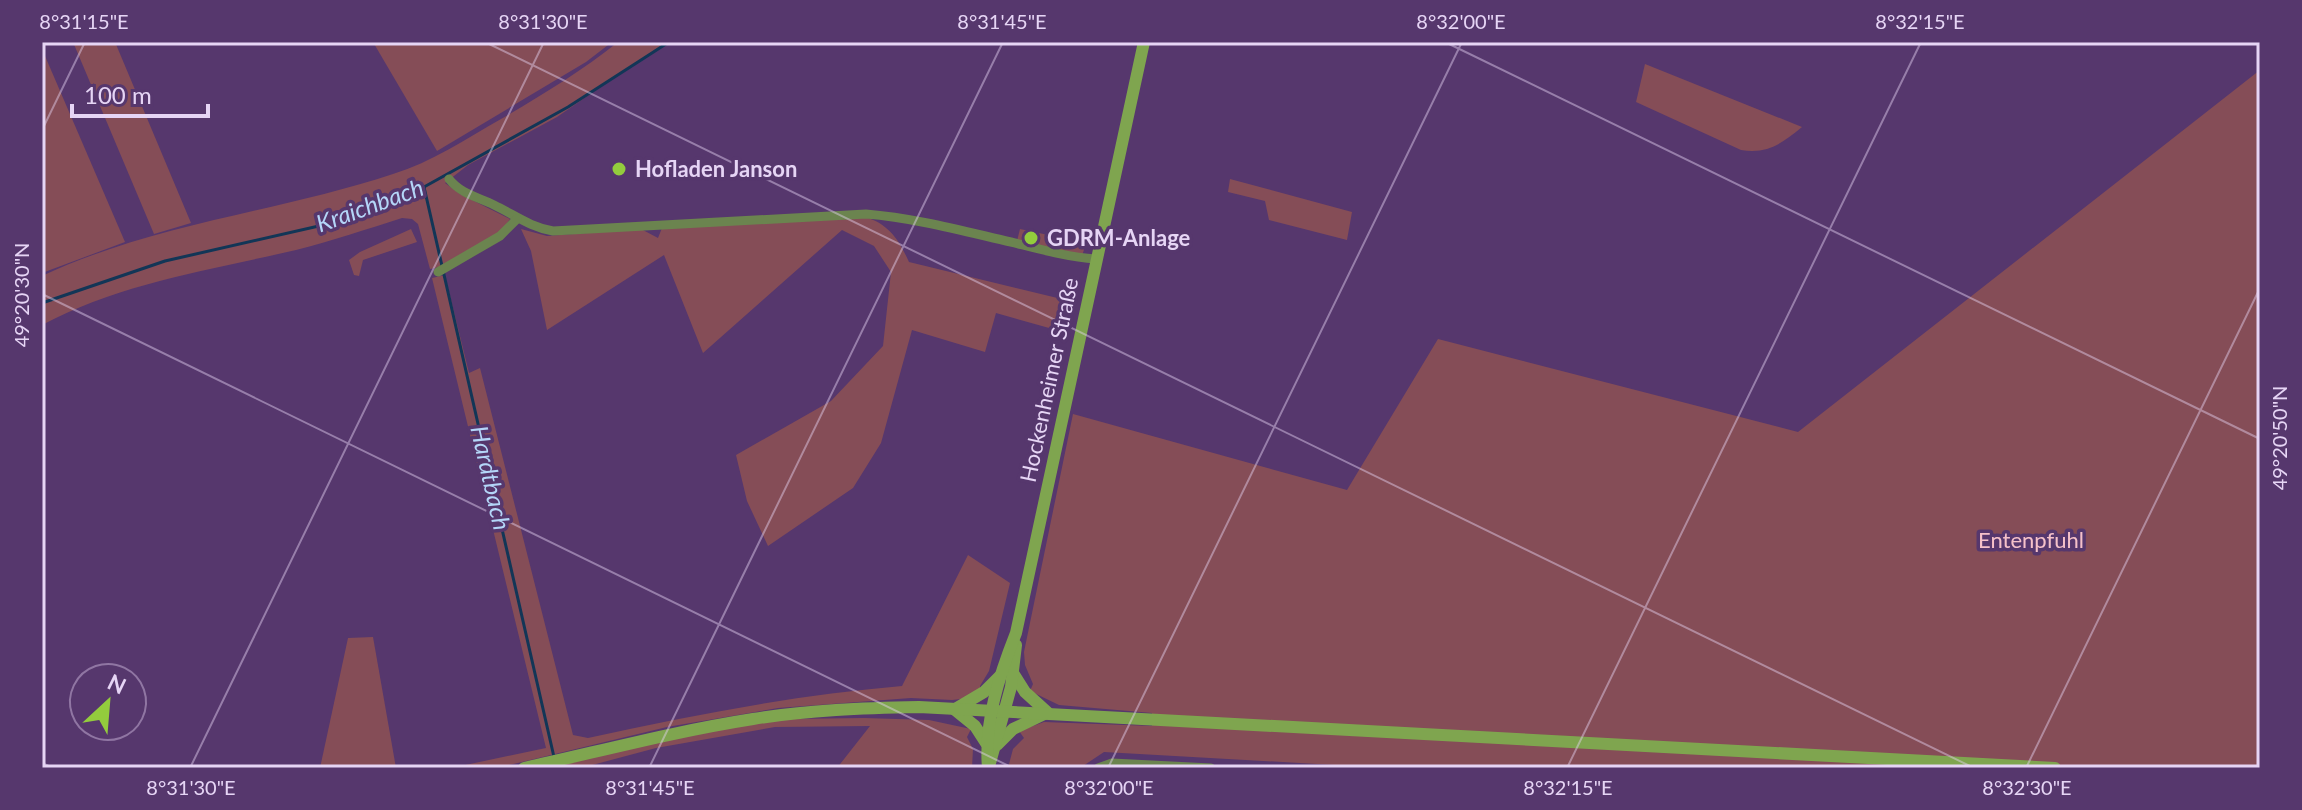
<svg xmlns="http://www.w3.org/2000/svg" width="2302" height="810" font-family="Lato,sans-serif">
  <rect width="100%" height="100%" fill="#56376d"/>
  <g fill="#854d57">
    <path d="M73,42H115L191,223L154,234Z"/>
    <path d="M373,42H612L586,62L437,151Z"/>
    <path d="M618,42H666L557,117L468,165L445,183L460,194L510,219C494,245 458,264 430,269L418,224L412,219L402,218C367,229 332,241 296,250C210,270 120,283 42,325V276C152,224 278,212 393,174C432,162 466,139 501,119C542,95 582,71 618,42Z"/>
    <path d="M42,49L125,242L42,273Z"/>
    <path d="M1645,64L1802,127C1781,144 1768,154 1741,150L1636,102Z"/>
    <path d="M2260,70V768H1388L1104,752L1080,768H1008L1013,749L1024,738L1019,731L1044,722L1152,726V713L1059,705L1030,691L1033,684L1025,665L1024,652L1073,414L1347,490L1438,339L1798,432Z"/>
    <path d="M1230,179L1352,212L1347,240L1269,220L1265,201L1228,192Z"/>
    <path d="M865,217C889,224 899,240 909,262L1074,302L1067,333L996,313L985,352L912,330L881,443L853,488L768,546L747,501L736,455L831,401L883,346L891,272L874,246L842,230L703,353L664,255L547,330L531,251L521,229L547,236L641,229L658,238L662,228Z"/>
    <path d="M411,229L417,242L363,260L359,276L354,275L349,260L360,252Z"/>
    <path d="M1020,229L1086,243L1082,256L1017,241Z"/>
    <path d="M445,275L469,373L480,368L573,735L588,738C693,715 795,695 902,686L968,555L1010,583L989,671L980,686V691L961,699L952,700L911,698L778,708L667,727L497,768H451L546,748L432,278Z"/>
    <path d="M373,637L396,768H320L348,638Z"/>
    <path d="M864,718L929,720L971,729L967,737L973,749L972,768H837L870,726L775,727L656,748L581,768H549L638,746L737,726L789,719Z"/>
  </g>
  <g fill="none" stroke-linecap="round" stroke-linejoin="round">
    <g stroke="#123657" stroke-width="3">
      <path d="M424,187L554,757"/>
      <path d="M42,303L165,261L332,223L424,187L568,107L669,42"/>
    </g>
    <g stroke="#6b844f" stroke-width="9">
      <path d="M449,179C461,194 478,197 494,205C515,215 530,227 553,231L866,214C915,218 963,231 1011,242C1039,249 1067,257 1096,259"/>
      <path d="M438,272L500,236L517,219"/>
      <path d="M1098,768L1112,763L1211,768"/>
    </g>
    <g stroke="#7fa54f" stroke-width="12">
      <path d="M1013,673L1025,692L1047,712"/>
      <path d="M957,708L984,692L1000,676"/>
      <path d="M954,709L975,726L986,743"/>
      <path d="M997,745L1013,729L1044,714"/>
      <path d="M990,763L1011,687L1016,645"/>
      <path d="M524,768C601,751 676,731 753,719C808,710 864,708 919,707L2055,768"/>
      <path d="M988,768C984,722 999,676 1016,633L1144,42"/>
    </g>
  </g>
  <path fill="none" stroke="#e6d5f5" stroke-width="2" stroke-opacity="0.45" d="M485,42L1974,768M1445,42L2260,439M42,130L85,42M42,294L1013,768M42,763L53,768M190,768L544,42M649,768L1003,42M1108,768L1462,42M1567,768L1921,42M2026,768L2260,288"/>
  <g fill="#93cc3d" stroke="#56376d" stroke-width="3">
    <circle cx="619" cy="169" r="8"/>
    <circle cx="1031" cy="238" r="8"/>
  </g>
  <g text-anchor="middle" stroke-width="7" stroke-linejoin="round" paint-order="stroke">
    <g font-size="22" font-weight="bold" fill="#e6d5f5" stroke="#56376d" text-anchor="start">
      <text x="635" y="177">Hofladen Janson</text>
      <text x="1047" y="246">GDRM-Anlage</text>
    </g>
    <g font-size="22" fill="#e6d5f5" stroke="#56376d">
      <text transform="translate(1049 380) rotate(-78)" y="8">Hockenheimer Straße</text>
    </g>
    <g font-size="22" fill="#f5c1c9" stroke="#56376d">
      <text x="2031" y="548">Entenpfuhl</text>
    </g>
    <g font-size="24" font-style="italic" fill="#b4d6f8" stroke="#56376d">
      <text transform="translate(370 206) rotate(-20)" y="8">Kraichbach</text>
      <text transform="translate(490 478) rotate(77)" y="8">Hardtbach</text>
    </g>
  </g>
  <rect width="2302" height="810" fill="none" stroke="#56376d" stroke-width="88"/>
  <g transform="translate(108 702) rotate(26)"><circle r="38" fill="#56376d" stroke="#9076a3" stroke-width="2"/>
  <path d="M0-6L14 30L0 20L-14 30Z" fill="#93cc3d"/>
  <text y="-12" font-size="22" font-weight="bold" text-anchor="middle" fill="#e6d5f5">N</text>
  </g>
  <path d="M72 104v12h136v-12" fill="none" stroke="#e6d5f5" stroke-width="4"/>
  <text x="84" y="104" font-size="24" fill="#e6d5f5" stroke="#56376d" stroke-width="6" paint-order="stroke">100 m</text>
  <rect x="44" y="44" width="2214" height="722" fill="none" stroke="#e6d5f5" stroke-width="3"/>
  <g font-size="20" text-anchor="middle" fill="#e6d5f5">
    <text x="84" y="29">8°31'15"E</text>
    <text x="543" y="29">8°31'30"E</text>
    <text x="1002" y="29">8°31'45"E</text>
    <text x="1461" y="29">8°32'00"E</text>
    <text x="1920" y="29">8°32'15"E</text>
    <text transform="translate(22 295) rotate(-90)" y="7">49°20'30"N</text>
    <text transform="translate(2280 438) rotate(-90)" y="7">49°20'50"N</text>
    <text x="191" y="795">8°31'30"E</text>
    <text x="650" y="795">8°31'45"E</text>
    <text x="1109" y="795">8°32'00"E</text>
    <text x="1568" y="795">8°32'15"E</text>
    <text x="2027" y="795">8°32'30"E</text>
  </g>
</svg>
